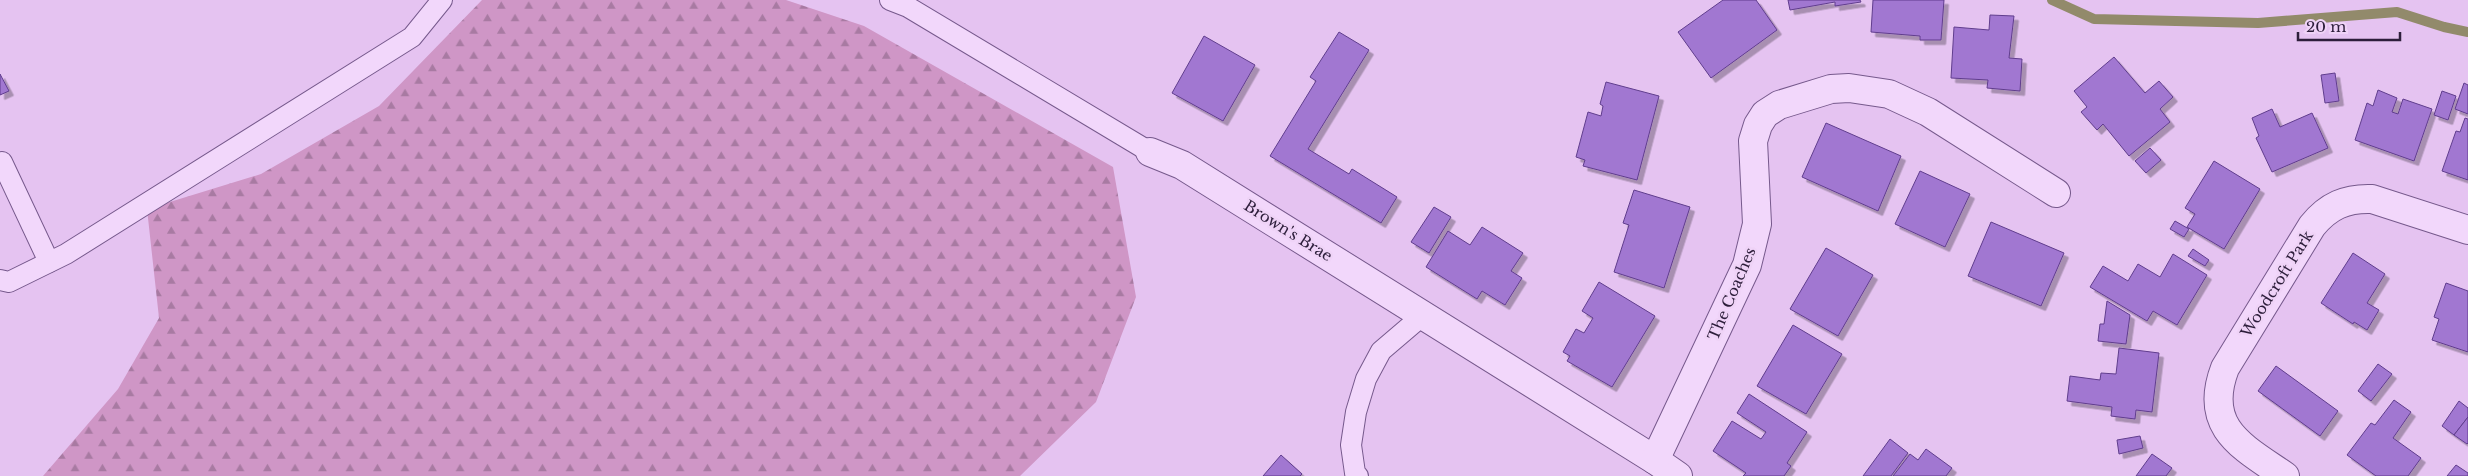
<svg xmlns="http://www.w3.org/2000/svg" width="2468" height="476" font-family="'Libre Baskerville',serif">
  <defs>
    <pattern id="forest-firs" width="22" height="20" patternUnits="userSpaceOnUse" patternTransform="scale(1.25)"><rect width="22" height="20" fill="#cf96c6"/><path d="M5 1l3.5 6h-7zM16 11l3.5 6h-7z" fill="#a87aa2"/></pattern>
    <filter id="shadow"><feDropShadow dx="4.5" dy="4.5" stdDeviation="0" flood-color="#0004"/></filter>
  </defs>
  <rect width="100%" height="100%" fill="#e5c3f1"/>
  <path fill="url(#forest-firs)" d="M482,0H786L864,26L1113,167L1136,297L1096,402L1020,476H43L118,389L159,318L147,209L261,174L379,106Z"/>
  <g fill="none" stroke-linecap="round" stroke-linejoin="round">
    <path stroke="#928a6b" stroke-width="10" d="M2052,0L2094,19L2258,23L2397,12L2444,27L2468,32"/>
  </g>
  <g fill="#a177d1" stroke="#603d8d" filter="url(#shadow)">
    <path d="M1723,0H1756L1777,30L1711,78L1678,32Z"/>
    <path d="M1788,0H1860L1861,2L1835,6V2L1790,10Z"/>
    <path d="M1873,0H1944L1941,40H1920V36L1871,32Z"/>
    <path d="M1990,15L2014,16L2009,58L2022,59L2020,91L1987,88L1988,80L1951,78L1954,27L1989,30Z"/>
    <path d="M1339,32L1369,50L1308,149L1349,174L1352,169L1397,197L1381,223L1270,156L1316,81L1310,77Z"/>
    <path d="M1204,36L1255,65L1223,121L1172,93Z"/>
    <path d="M2114,57L2145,93L2159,81L2173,97L2160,109L2170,122L2129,156L2103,124L2097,130L2081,112L2087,107L2074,91Z"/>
    <path d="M2335,73L2339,101L2325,103L2321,75Z"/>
    <path d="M0,74L9,91L0,95Z"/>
    <path d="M1606,82L1659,96L1637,180L1583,166L1585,160L1576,157L1588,112L1601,116L1603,106L1600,104Z"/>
    <path d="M2464,83L2468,85V114L2455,109Z"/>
    <path d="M2378,90L2397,98L2392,112L2398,114L2403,99L2432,109L2414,161L2355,140L2367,103L2373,106Z"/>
    <path d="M2442,91L2456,96L2448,120L2434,115Z"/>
    <path d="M2272,109L2280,127L2312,113L2328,148L2272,172L2256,138L2259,136L2252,118Z"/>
    <path d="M2465,118L2468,119V180L2442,171L2456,131L2460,132Z"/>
    <path d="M1826,123L1901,156L1878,211L1802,177Z"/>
    <path d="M2150,148L2161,160L2146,173L2135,161Z"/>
    <path d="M2214,161L2260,189L2224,249L2187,227L2195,214L2185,208Z"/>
    <path d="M1920,171L1970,194L1945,247L1895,224Z"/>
    <path d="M1634,190L1690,207L1664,288L1614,272L1629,225L1623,223Z"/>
    <path d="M1434,207L1451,217L1429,253L1411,242Z"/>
    <path d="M2175,221L2189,229L2184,237L2170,229Z"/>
    <path d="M1991,222L2064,253L2041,306L1968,276Z"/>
    <path d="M1482,227L1523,253L1511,271L1522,278L1505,305L1482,291L1477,299L1426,267L1448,231L1470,245Z"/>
    <path d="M1826,248L1873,275L1838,336L1790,309Z"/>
    <path d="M2193,249L2209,260L2205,266L2188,256Z"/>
    <path d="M2353,253L2385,274L2367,303L2379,310L2367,330L2354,322L2353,324L2321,303Z"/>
    <path d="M2173,254L2207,275L2177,325L2153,311L2147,321L2090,287L2103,266L2128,281L2138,264L2160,277Z"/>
    <path d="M1599,282L1655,316L1612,387L1567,361L1570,356L1563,352L1576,329L1584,333L1593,318L1582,311Z"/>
    <path d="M2446,283L2468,291V352L2432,340L2439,319L2434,317Z"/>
    <path d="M2107,301L2130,315L2126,344L2098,341L2100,324H2104Z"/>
    <path d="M1793,325L1842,354L1806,414L1757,386Z"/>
    <path d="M2119,348L2159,353L2152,412L2136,410L2135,419L2111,416L2112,407L2067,401L2070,376L2100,380L2101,373L2116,374Z"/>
    <path d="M2378,364L2392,374L2371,401L2358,391Z"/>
    <path d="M2276,366L2338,411L2320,436L2258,391Z"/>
    <path d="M1749,394L1807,432L1787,463L1791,466L1784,476H1743L1746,473L1713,451L1732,421L1761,439L1766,432L1737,413Z"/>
    <path d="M2394,400L2411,412L2393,438L2421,458L2408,476H2376L2347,455L2371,423L2375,425Z"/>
    <path d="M2459,401L2468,408V417L2454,435L2442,426Z"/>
    <path d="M2468,417V443L2467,444L2454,435Z"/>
    <path d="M2140,436L2143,448L2119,454L2117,440Z"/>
    <path d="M1890,439L1908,453L1891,476H1863Z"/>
    <path d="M1926,449L1952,468L1946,476H1893L1910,454L1918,460Z"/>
    <path d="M2152,454L2172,468L2166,476H2136Z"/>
    <path d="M1281,455L1302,474L1300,476H1263Z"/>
    <path d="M2456,465L2468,473V476H2447Z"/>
  </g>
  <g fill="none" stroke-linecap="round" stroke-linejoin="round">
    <defs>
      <g id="lane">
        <path d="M890,0L908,7L1150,152"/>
        <path d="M2,162L49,262"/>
        <path d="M0,280L9,282L66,254L412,37L442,0"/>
        <path d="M1358,476L1355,473L1351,445L1356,412L1366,379L1381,351L1422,316"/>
      </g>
      <g id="street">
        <path d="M1150,152L1182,165L1655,460L1678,476"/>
        <path d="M1655,460L1747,265L1757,224L1753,141L1758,125L1765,114L1779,105L1831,89L1849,88L1889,94L1928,112L2056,193"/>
        <path d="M2285,476C2243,447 2202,428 2225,368L2312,226C2328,206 2346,198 2372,199L2468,230"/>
      </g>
    </defs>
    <use href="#lane" stroke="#76598c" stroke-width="22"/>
    <use href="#street" stroke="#76598c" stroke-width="30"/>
    <use href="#lane" stroke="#f2d7fb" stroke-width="20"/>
    <use href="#street" stroke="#f2d7fb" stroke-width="28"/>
  </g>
  <g text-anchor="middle" stroke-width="5" stroke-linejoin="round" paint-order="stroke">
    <g font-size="15" fill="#2d1e3b" stroke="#efd3f7">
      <text transform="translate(1288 231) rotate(32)" y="5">Brown's Brae</text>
      <text transform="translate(2277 284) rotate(-58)" y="5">Woodcroft Park</text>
      <text transform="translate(1732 294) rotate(-67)" y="5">The Coaches</text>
    </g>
  </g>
  <path d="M2298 32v8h102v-8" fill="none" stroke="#2d1e3b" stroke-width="2.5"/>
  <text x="2306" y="32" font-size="15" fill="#2d1e3b" stroke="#efd3f7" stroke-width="4" paint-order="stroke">20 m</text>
</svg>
